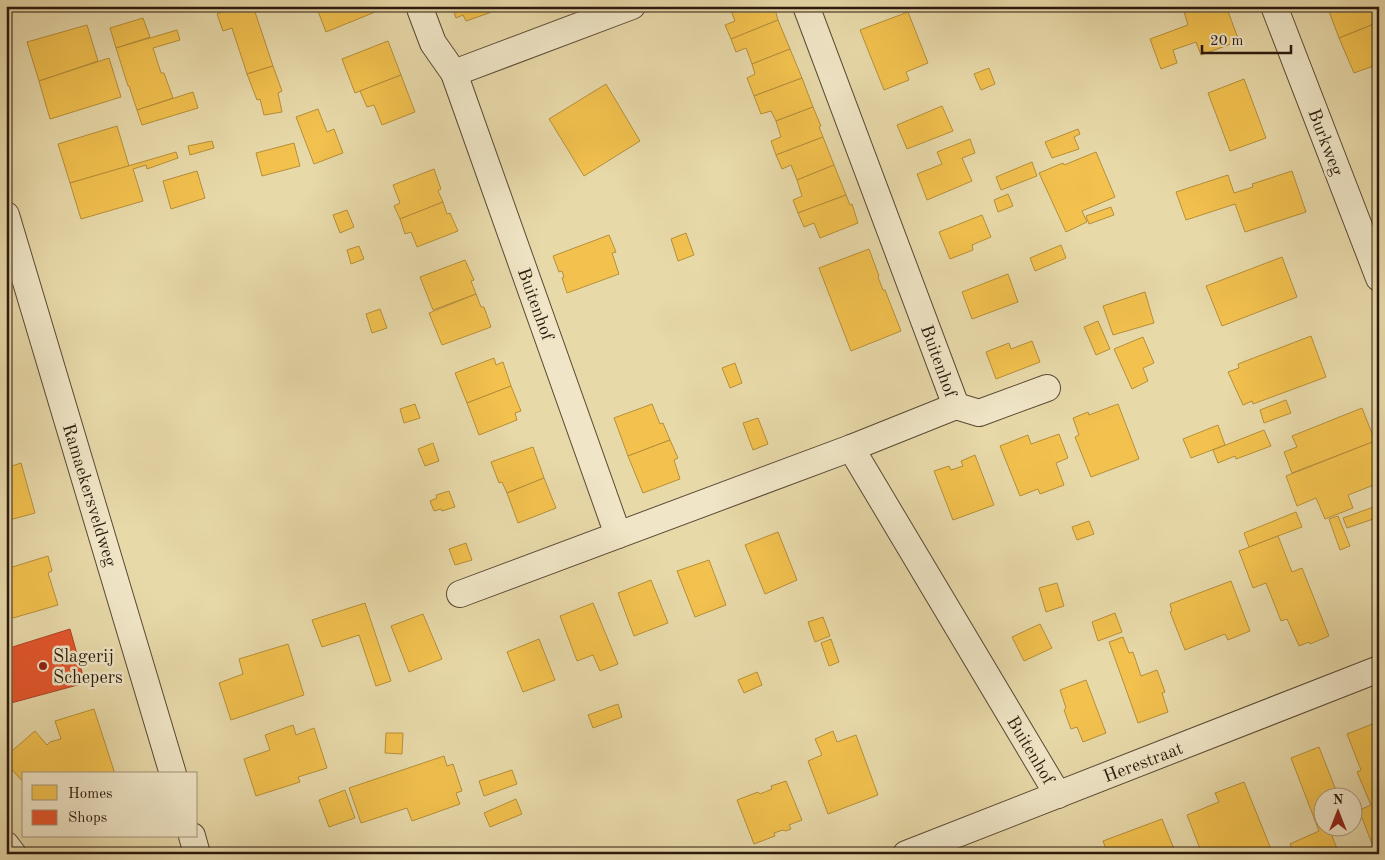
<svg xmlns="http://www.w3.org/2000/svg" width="1385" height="860" font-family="'Old Standard TT',serif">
  <rect width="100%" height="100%" fill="#e8d9a9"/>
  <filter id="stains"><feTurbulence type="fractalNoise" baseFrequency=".004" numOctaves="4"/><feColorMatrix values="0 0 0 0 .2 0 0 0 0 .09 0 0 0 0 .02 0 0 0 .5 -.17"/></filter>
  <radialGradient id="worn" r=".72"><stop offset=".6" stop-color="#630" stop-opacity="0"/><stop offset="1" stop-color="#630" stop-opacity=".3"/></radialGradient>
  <g fill="#f2c14e" stroke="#b68f3a">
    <path d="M237,6H253L273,66L247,74L232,28L223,31L217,14Z"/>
    <path d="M316,6H372L375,12L326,32Z"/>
    <path d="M452,6H486L489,13L466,21L463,15L456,18Z"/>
    <path d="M486,6H505L489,13Z"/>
    <path d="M729,6H774L778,20L731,39L725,25L735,21Z"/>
    <path d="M1188,6H1226L1239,41L1201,55L1196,42L1173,50L1177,63L1161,69L1150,39L1188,25L1183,8Z"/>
    <path d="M1327,6H1379V10L1377,11L1379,22L1339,38Z"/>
    <path d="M908,12L928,63L906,72L909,80L884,90L860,30Z"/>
    <path d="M143,18L150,37L116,48L110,28Z"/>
    <path d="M778,20L790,49L752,64L746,48L736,52L731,39Z"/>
    <path d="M1379,22V64L1354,73L1339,38Z"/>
    <path d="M87,25L98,61L39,81L27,42Z"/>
    <path d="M177,30L180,40L153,48L161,73H164L173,98L137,110L129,86H128L116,48Z"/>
    <path d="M388,41L401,75L355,93L342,59Z"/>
    <path d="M790,49L802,78L754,96L747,78L755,74L752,64Z"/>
    <path d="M109,58L121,97L50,119L39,81Z"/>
    <path d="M273,66L282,91L278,93L282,112L264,115L260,99L257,100L247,74Z"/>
    <path d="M989,68L995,84L981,90L974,74Z"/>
    <path d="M401,75L415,112L382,125L374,105L367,107L360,91Z"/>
    <path d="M802,78L813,107L776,121L771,111L761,114L754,96Z"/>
    <path d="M1244,79L1266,138L1230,151L1208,93Z"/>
    <path d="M606,84L640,141L584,176L549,119Z"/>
    <path d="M193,92L198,108L142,125L137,110Z"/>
    <path d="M942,106L953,131L907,149L897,125Z"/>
    <path d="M813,107L821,126L819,127L823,137L776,155L771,141L781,137L776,121Z"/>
    <path d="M318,109L327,132L334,129L343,153L314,164L296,117Z"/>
    <path d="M117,126L129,166L70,183L58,144Z"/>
    <path d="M1078,129L1080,134L1074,137L1079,149L1052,158L1045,142Z"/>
    <path d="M823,137L834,165L797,180L791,165L782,169L776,155Z"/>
    <path d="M970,139L975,153L962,158L972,181L927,200L917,174L942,164L937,152Z"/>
    <path d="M212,141L214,148L190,155L188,146Z"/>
    <path d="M294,143L300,166L262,176L256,153Z"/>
    <path d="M176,152L178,158L147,169L146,165L133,169L143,201L81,219L70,183Z"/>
    <path d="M1096,152L1115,197L1082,211L1087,222L1066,232L1039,173L1063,163L1064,165Z"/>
    <path d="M1032,162L1037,176L1001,190L996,177Z"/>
    <path d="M834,165L846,195L798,213L793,200L802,196L797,180Z"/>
    <path d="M434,169L441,189L438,191L443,202L400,219L394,206L400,203L393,185Z"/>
    <path d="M197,171L205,198L171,209L163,181Z"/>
    <path d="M1292,171L1306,212L1245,232L1235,204L1186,220L1176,192L1228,175L1234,193L1253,187L1252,184Z"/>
    <path d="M1008,194L1013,206L998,212L994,200Z"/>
    <path d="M846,195L850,205L852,204L858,223L820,238L814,223L804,227L798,213Z"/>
    <path d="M443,202L447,214L450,213L458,231L417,247L411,232L405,234L400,219Z"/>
    <path d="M1111,207L1114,215L1089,224L1086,216Z"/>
    <path d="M347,210L354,227L340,233L333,215Z"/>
    <path d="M982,215L991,237L972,245L973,250L950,259L939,232Z"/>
    <path d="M686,233L694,255L678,261L671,239Z"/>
    <path d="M609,235L616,252L612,253L619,274L567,293L562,278L564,277L562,271L559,272L553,256Z"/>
    <path d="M1061,245L1066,258L1035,271L1030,258Z"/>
    <path d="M359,246L364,259L351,264L347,250Z"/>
    <path d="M869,249L879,276L878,277L883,290H885L901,331L851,351L819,268Z"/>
    <path d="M1282,257L1297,297L1222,326L1206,286Z"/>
    <path d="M465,260L474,280L471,281L476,294L433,310L420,277Z"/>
    <path d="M1008,274L1018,302L972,319L962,292Z"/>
    <path d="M1145,292L1154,323L1113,335L1103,306Z"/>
    <path d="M476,294L481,307H484L491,327L442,345L429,313Z"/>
    <path d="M380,309L387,328L372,333L366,314Z"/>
    <path d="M1098,321L1110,349L1096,355L1084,327Z"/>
    <path d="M1311,336L1326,377L1253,404L1252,401L1243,405L1228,372L1239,368L1238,364Z"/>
    <path d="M1143,337L1154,363L1143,368L1148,381L1132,389L1114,349Z"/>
    <path d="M1032,341L1040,362L996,379L986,352L1009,343L1011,349Z"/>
    <path d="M494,358L496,365L503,362L511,386L467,403L455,373Z"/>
    <path d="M735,363L742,383L730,388L722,368Z"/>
    <path d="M511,386L521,411L515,413L517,420L479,435L467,403Z"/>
    <path d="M1286,400L1291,413L1264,423L1260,410Z"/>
    <path d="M415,404L420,418L404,423L400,409Z"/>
    <path d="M652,404L660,424L663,423L670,440L628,456L614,418Z"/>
    <path d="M1118,404L1139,459L1091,477L1075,437L1079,435L1073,418L1088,412L1089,415Z"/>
    <path d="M1362,408L1375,441L1292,473L1284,452L1297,447L1292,436Z"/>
    <path d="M758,418L768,444L753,450L743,423Z"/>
    <path d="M1218,425L1225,445L1191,458L1183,439Z"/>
    <path d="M1264,430L1271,446L1236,459L1235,456L1218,463L1213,450Z"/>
    <path d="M1059,434L1068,458L1056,463L1064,485L1040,494L1038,489L1020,496L1000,446L1028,435L1031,444Z"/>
    <path d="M670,440L678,458L674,460L680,479L643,493L628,456Z"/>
    <path d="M1375,441L1379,450V483L1348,495L1353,508L1325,519L1316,498L1297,506L1286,476Z"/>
    <path d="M433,443L439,461L425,466L418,449Z"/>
    <path d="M533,447L544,478L507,493L502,482L499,483L491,462Z"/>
    <path d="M975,455L994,505L953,520L934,471L949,466L951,470L963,466L961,461Z"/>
    <path d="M21,463L35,513L6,521V468Z"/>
    <path d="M544,478L556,508L518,523L507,493Z"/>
    <path d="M449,491L455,507L442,511L441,509L434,511L430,501L437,498L436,495Z"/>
    <path d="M1379,505V517L1347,528L1343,518Z"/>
    <path d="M1296,512L1302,527L1249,547L1244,533Z"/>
    <path d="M1338,516L1350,546L1340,550L1329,519Z"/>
    <path d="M1089,521L1094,534L1077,540L1072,527Z"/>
    <path d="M778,532L797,580L765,594L745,545Z"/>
    <path d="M1278,536L1292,572L1302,568L1329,636L1310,644L1309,642L1299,646L1287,619L1281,621L1266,583L1253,588L1239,551Z"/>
    <path d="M466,543L472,560L455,565L449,549Z"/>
    <path d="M48,556L52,571L48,573L58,605L13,618L6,597V569Z"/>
    <path d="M709,560L726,605L695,617L677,571Z"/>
    <path d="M651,580L668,623L634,636L618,593Z"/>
    <path d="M1231,581L1250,631L1228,640L1225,634L1185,650L1170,612L1172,611L1170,604Z"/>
    <path d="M1057,583L1064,606L1046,612L1039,588Z"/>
    <path d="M365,603L391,681L376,686L359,635L322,647L312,620Z"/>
    <path d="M593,603L618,664L600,671L593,655L577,661L560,616Z"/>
    <path d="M1115,613L1122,632L1098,641L1092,622Z"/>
    <path d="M423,614L442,659L409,672L391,626Z"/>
    <path d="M823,617L830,636L815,642L808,622Z"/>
    <path d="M1040,624L1052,648L1024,661L1012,637Z"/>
    <path d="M1123,637L1129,653L1133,652L1141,676L1157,670L1165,692L1162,693L1168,712L1138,723L1109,642Z"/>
    <path d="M539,639L555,680L523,692L507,652Z"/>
    <path d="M831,639L839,662L829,666L821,643Z"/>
    <path d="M288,644L304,695L231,720L219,683L243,674L239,659Z"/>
    <path d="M757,672L762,685L744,693L738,680Z"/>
    <path d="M1086,680L1106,733L1083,742L1077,727L1071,729L1064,710L1066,708L1060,690Z"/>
    <path d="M618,704L622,717L593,728L588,715Z"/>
    <path d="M94,709L115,774H24V783L6,763V756L35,731L47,745L50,742L61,739L55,721Z"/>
    <path d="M1375,723L1379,733V854L1376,849H1374L1359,810L1371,805L1357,772L1361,770L1347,734Z"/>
    <path d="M293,725L296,735L314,728L327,768L298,777L300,782L256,796L244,759L270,750L265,735Z"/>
    <path d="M833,731L837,742L856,735L878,795L828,814L808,761L822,755L815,739Z"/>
    <path d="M386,733H403L402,754L385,753Z"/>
    <path d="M1319,747L1339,798H1322V828H1329L1339,854H1294L1290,844L1319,831L1291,758Z"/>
    <path d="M444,756L447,766L453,764L462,791L456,793L460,804L412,821L407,808L361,823L349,788Z"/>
    <path d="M512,770L517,784L484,796L479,781Z"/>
    <path d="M786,781L802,820L789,825L791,829L786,831L783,830L774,833L775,836L754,844L737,800L758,792L760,794L772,789L771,786Z"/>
    <path d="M1244,782L1273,854H1202L1187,815L1219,802L1215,793Z"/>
    <path d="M345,790L355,818L329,827L319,800Z"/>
    <path d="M516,799L522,814L490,827L484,813Z"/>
    <path d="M1162,819L1176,854H1108L1103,841Z"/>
    <path d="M1336,828H1351L1352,830L1340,835Z"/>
  </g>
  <path fill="#e4572e" stroke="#ac4524" d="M70,629L85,683L11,703L6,710V649Z"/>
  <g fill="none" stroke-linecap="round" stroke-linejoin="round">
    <defs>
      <g id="minor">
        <path d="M419,6L433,43L454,73L618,535"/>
        <path d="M1274,6L1379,278"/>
        <path d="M454,73L632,6"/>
        <path d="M6,215L173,774"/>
        <path d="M956,406L979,413L1047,388"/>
        <path d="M851,448L1058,795"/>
        <path d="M460,594L851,448L956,406L806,6"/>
        <path d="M192,836L197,854"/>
        <path d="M6,845L13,854"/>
        <path d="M906,854L1379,669"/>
      </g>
    </defs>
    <use href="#minor" stroke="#5a4a34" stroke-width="28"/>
    <use href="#minor" stroke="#f0e6c7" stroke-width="26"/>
  </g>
  <circle fill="#8f2418" stroke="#f0e6c7" stroke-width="2" cx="43" cy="666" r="5"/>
  <g text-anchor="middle" stroke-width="5" stroke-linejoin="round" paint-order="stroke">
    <g font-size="18" fill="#2a1a0d" stroke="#f0e6c7">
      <text transform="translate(1326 142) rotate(69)" y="6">Burkweg</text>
      <text transform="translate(536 304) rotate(70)" y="6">Buitenhof</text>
      <text transform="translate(939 361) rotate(70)" y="6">Buitenhof</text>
      <text transform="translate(90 495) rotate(73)" y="6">Ramaekersveldweg</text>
      <text transform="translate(1031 750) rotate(59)" y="6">Buitenhof</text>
      <text transform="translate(1143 762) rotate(-21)" y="6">Herestraat</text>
    </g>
    <g font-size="18" fill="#2a1a0d" stroke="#f0e6c7" text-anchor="start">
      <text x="53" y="662">Slagerij<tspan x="53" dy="21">Schepers</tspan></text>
    </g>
  </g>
  <rect width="1385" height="860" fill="none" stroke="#e8d9a9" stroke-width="25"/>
  <rect x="8" y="8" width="1370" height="845" fill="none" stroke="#2a1a0d" stroke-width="2.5"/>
  <rect x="12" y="12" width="1360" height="835" fill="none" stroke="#2a1a0d"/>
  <rect x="22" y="772" width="175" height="65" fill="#f0e6c7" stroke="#a1947d"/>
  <rect x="32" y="785" width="25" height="15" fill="#f2c14e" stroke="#a1947d"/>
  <text x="68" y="798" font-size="15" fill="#2a1a0d">Homes</text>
  <rect x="32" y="810" width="25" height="15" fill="#e4572e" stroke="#a1947d"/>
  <text x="68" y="822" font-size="15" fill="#2a1a0d">Shops</text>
  <g transform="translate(1338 812)"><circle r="24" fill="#f0e6c7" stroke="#a1947d"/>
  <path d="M0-4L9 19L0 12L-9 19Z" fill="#8f2418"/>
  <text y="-8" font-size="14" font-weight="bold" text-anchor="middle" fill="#2a1a0d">N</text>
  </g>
  <path d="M1202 45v8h89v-8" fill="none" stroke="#2a1a0d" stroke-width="2.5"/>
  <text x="1210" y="45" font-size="15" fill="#2a1a0d" stroke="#f0e6c7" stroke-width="4" paint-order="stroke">20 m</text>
  <rect width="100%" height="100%" filter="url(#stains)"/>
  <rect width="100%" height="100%" fill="url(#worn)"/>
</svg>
